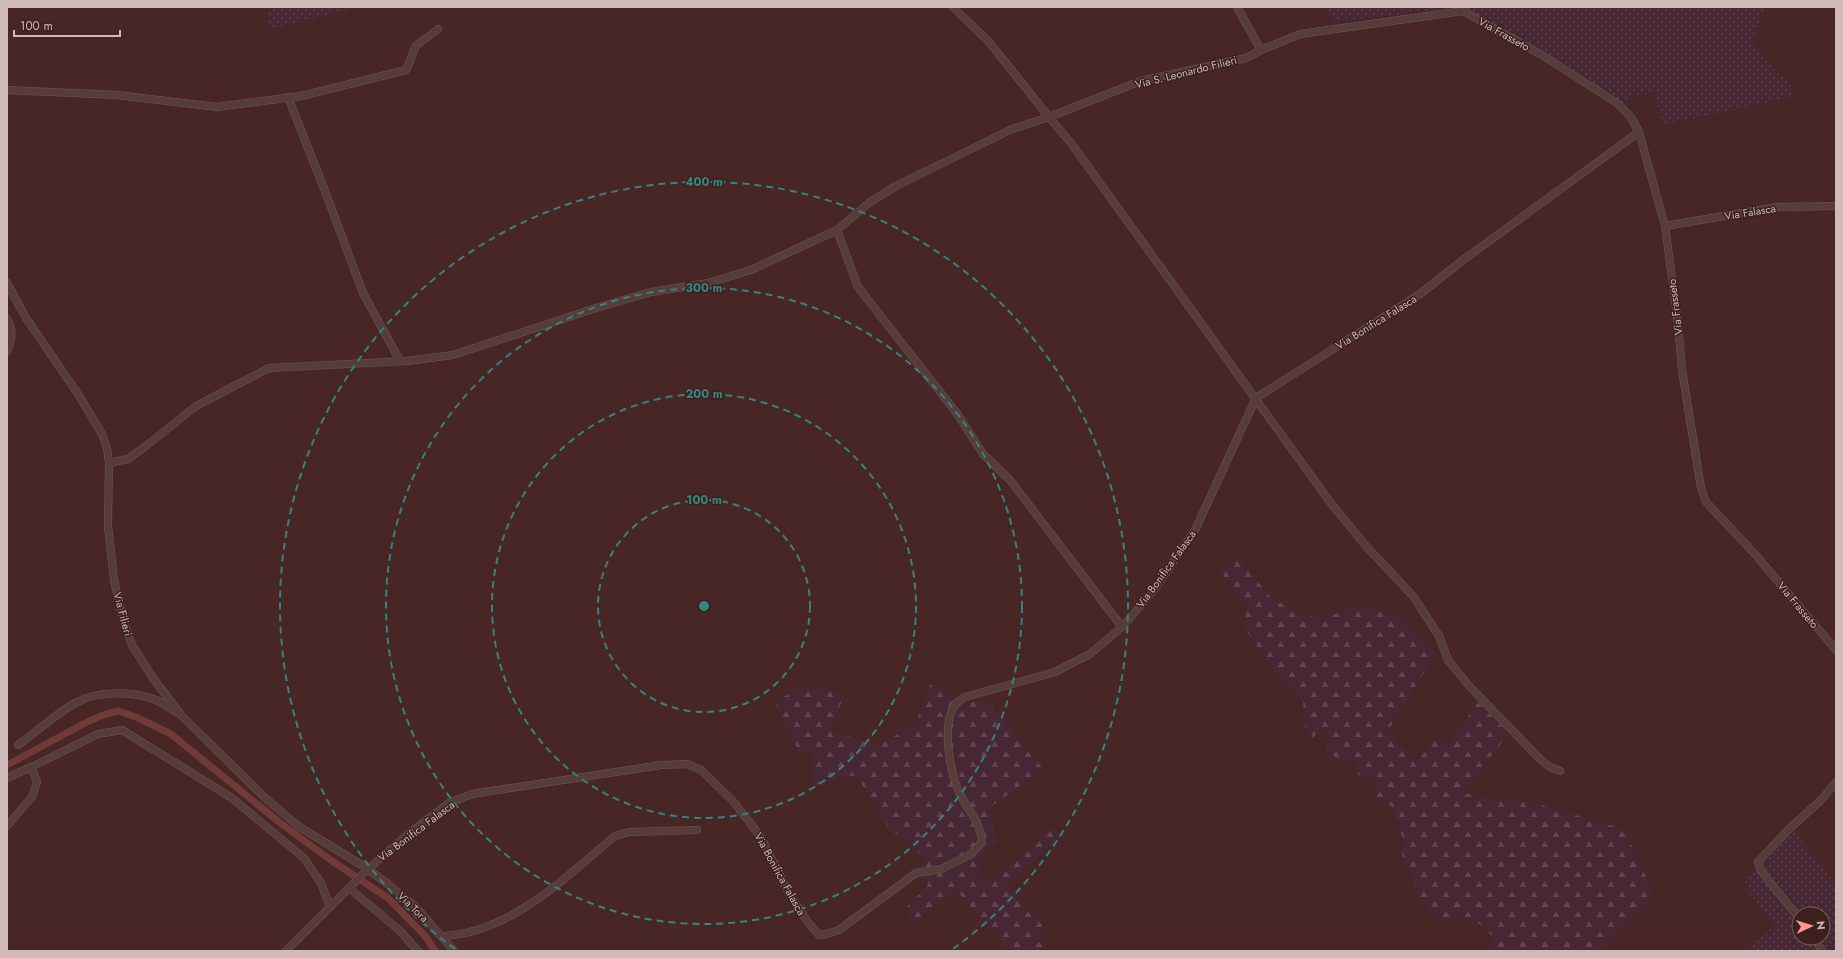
<svg xmlns="http://www.w3.org/2000/svg" width="1843" height="958" font-family="Jost,sans-serif">
  <defs>
    <pattern id="grass-dots" width="8" height="8" patternUnits="userSpaceOnUse"><rect width="8" height="8" fill="#482735"/><path d="M2 2h.1M6 6h.1" fill="none" stroke="#614450" stroke-width="1.8" stroke-linecap="round"/></pattern>
    <pattern id="forest-firs" width="22" height="20" patternUnits="userSpaceOnUse"><rect width="22" height="20" fill="#482735"/><path d="M5 1l3.5 6h-7zM16 11l3.5 6h-7z" fill="#614450"/></pattern>
  </defs>
  <rect width="100%" height="100%" fill="#472625"/>
  <g fill="url(#grass-dots)" fill-rule="evenodd">
    <path d="M268,7H354V8L267,30Z"/>
    <path d="M1327,7H1461L1334,22Z"/>
    <path d="M1471,7H1765L1758,28L1752,40C1758,51 1766,61 1774,70C1784,80 1790,81 1795,96L1663,125L1655,93L1631,95L1626,106L1547,55L1477,16L1471,11Z"/>
    <path d="M1793,830L1836,885V944L1829,951H1751V945L1776,925L1743,886L1755,868L1763,866ZM1799,914H1823V938H1799Z"/>
  </g>
  <g fill="url(#forest-firs)">
    <path d="M1239,559L1273,600L1321,620L1358,604L1402,619L1437,652L1388,731L1417,761L1436,739L1448,745L1478,702L1509,733L1463,793L1538,804L1624,829L1655,896L1599,951H1494V938C1473,915 1466,914 1436,920L1418,893L1402,854L1403,839L1391,806L1378,800L1371,780L1358,775L1355,759H1337L1326,748L1332,737L1322,729L1312,738L1305,729L1303,701L1281,681L1243,626L1248,606L1219,571Z"/>
    <path d="M931,682L957,696L962,704L987,699L1043,769L988,809L997,841L977,858L980,876L991,882L1053,827L1061,836L1007,884L1047,930L1038,941L1048,951H1010L956,890L912,924L905,909L928,885L915,868L926,862L909,842L889,829L856,775L811,786L812,748L799,752L775,702L798,688L822,689L845,693L831,730L878,746L915,724Z"/>
  </g>
  <g fill="none" stroke-linecap="round" stroke-linejoin="round">
    <path stroke="#6f3a37" stroke-width="7" d="M7,765L87,722L106,714L119,711L138,718L171,734L279,822L332,861L388,898L426,937L435,951"/>
    <defs>
      <g id="street">
        <path d="M953,7L989,42L1049,117L1141,81L1246,58L1261,50L1300,34L1463,11L1466,7"/>
        <path d="M1237,7L1261,50"/>
        <path d="M1463,11L1540,54L1617,103L1631,117L1639,132L1665,226L1677,314L1682,370L1701,488L1706,502L1754,553L1836,650"/>
        <path d="M7,90L117,95L217,107L301,96L406,70C411,62 412,53 416,46C420,41 433,34 438,29"/>
        <path d="M288,97L325,191L363,293L400,361"/>
        <path d="M1665,226L1777,207L1836,206"/>
        <path d="M837,230L858,287L958,415L983,454L1010,480L1122,627"/>
        <path d="M7,283L26,318L78,394L102,434L107,448L109,463L108,526L114,580L123,620L132,645L153,678L181,715L262,795L298,826L368,869L389,885L415,906L454,951"/>
        <path d="M7,319C14,332 12,338 7,352"/>
        <path d="M109,463L128,459L146,446L196,406L269,368L407,361L453,355L596,308L651,292L708,283L751,270L837,230L870,202L896,186L1012,129L1049,117L1071,143L1330,502L1365,545L1413,596L1439,636L1448,660L1470,687L1540,759L1550,767L1560,771"/>
        <path d="M18,745C37,731 55,715 75,703C97,690 136,691 158,701C165,704 171,709 176,712"/>
        <path d="M7,778L31,767"/>
        <path d="M7,826L32,797L37,782L31,767L98,734L122,730L232,798L304,858L321,883L330,907"/>
        <path d="M349,888L399,930L418,951"/>
        <path d="M1799,918L1761,871L1758,862L1788,830L1821,800L1836,782"/>
        <path d="M442,936C509,934 566,877 615,836L629,832L697,830"/>
        <path d="M1814,938L1822,951"/>
        <path d="M286,951L368,869L407,835L449,803L472,794L661,765L687,764L701,770L732,800L761,837L788,892L807,921L819,935L827,934L839,930L916,873L941,869L971,854L982,842C980,820 968,811 959,792C950,771 941,725 955,705C957,702 962,699 965,697L1055,672L1090,654L1122,627L1154,590L1195,530L1256,398L1420,294L1463,260L1639,132"/>
      </g>
    </defs>
    <use href="#street" stroke="#715756" stroke-width="8"/>
    <use href="#street" stroke="#563c3a" stroke-width="7"/>
  </g>
  <g fill="none" stroke="#35847d" stroke-width="2" stroke-dasharray="7 5">
    <circle cx="704" cy="606" r="106"/>
    <circle cx="704" cy="606" r="212"/>
    <circle cx="704" cy="606" r="318"/>
    <path d="M455 949A424 424 0 1 1 953 949"/>
  </g>
  <g text-anchor="middle" stroke-width="3" stroke-linejoin="round" paint-order="stroke">
    <g font-size="11" fill="#cfbab8" stroke="#3c201e">
      <text transform="translate(1504 34) rotate(29)" y="4">Via Frasseto</text>
      <text transform="translate(1186 72) rotate(-14)" y="4">Via S. Leonardo Filieri</text>
      <text transform="translate(1750 212) rotate(-9)" y="4">Via Falasca</text>
      <text transform="translate(1675 307) rotate(-97)" y="4">Via Frasseto</text>
      <text transform="translate(1376 322) rotate(-32)" y="4">Via Bonifica Falasca</text>
      <text transform="translate(1166 569) rotate(-54)" y="4">Via Bonifica Falasca</text>
      <text transform="translate(1798 605) rotate(50)" y="4">Via Frasseto</text>
      <text transform="translate(123 614) rotate(75)" y="4">Via Filieri</text>
      <text transform="translate(416 831) rotate(-37)" y="4">Via Bonifica Falasca</text>
      <text transform="translate(780 874) rotate(61)" y="4">Via Bonifica Falasca</text>
      <text transform="translate(413 907) rotate(44)" y="4">Via Tora</text>
    </g>
  </g>
  <circle cx="704" cy="606" r="6" fill="#35847d" stroke="#3c201e" stroke-width="2"/>
  <g font-size="12" text-anchor="middle" font-weight="bold" fill="#35847d" stroke="#3c201e" stroke-width="3" stroke-linejoin="round" paint-order="stroke">
    <text x="704" y="186">400 m</text>
    <text x="704" y="292">300 m</text>
    <text x="704" y="398">200 m</text>
    <text x="704" y="504">100 m</text>
  </g>
  <rect width="1843" height="958" fill="none" stroke="#cfbab8" stroke-width="16"/>
  <g transform="translate(1811 926) rotate(86)"><circle r="19" fill="#3c201e" stroke="#775e5c"/>
  <path d="M0-3L7 15L0 10L-7 15Z" fill="#ff968d"/>
  <text y="-6" font-size="11" font-weight="bold" text-anchor="middle" fill="#cfbab8">N</text>
  </g>
  <path d="M14 30v6h106v-6" fill="none" stroke="#cfbab8" stroke-width="2"/>
  <text x="20" y="30" font-size="12" fill="#cfbab8" stroke="#3c201e" stroke-width="3" paint-order="stroke">100 m</text>
</svg>
